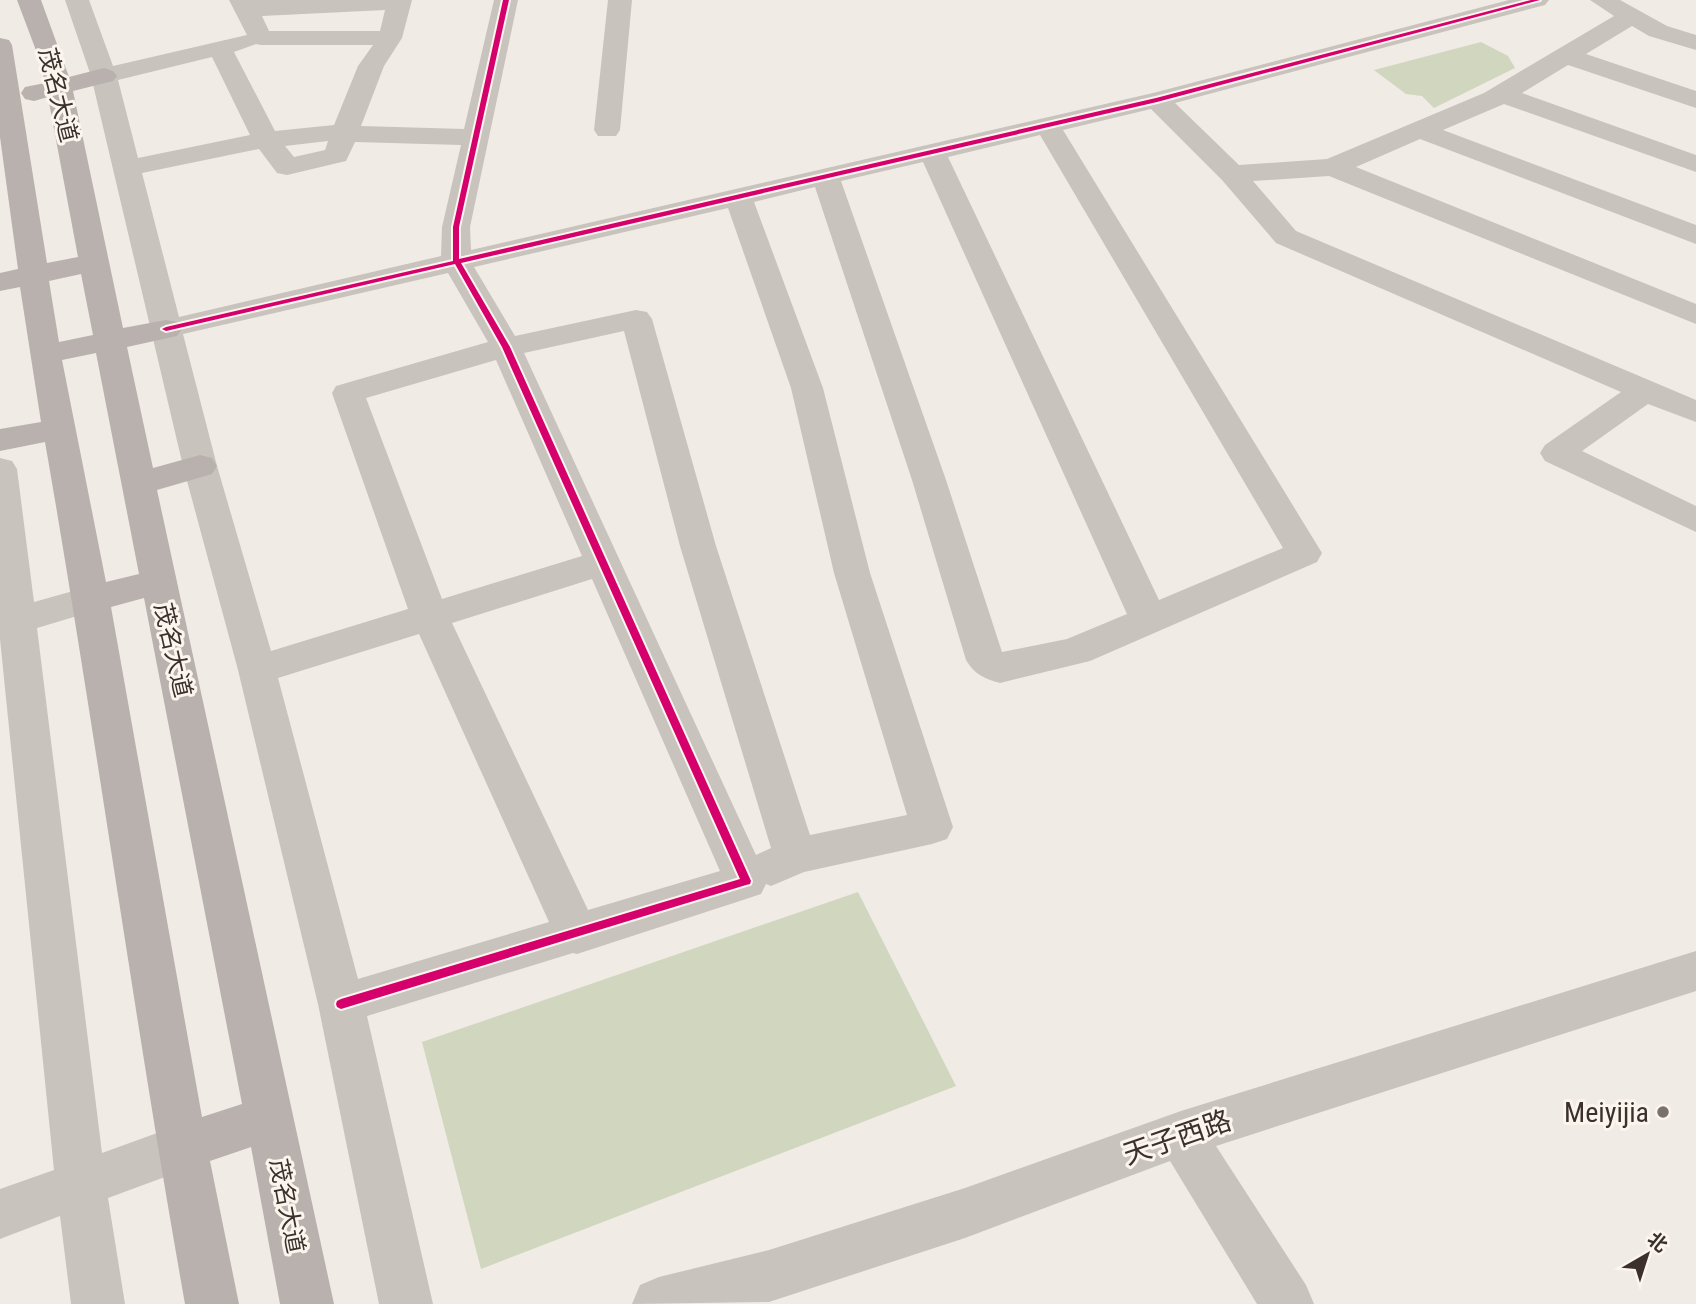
<svg xmlns="http://www.w3.org/2000/svg" width="1696" height="1304" font-family="'Roboto Condensed','Noto Sans SC',sans-serif">
  <rect width="100%" height="100%" fill="#f0ebe5"/>
  <g fill="#d1d6bf">
    <path d="M1481,42L1508,56L1515,68L1434,108L1422,96L1406,94L1374,70Z"/>
    <path d="M858,892L956,1086L481,1269L422,1042Z"/>
  </g>
  <g fill="none" stroke-linecap="round" stroke-linejoin="round">
    <g fill="#c9c3be" fill-rule="evenodd">
      <path d="M65,0H89L113,66L247,35L229,0H412L402,38L384,66L361,126L464,129L494,0H518L470,227L471,250L1153,93L1509,0H1549L1545,5L1175,103L1239,165L1327,159L1484,93L1614,16L1590,0H1620L1667,26L1696,35V50L1649,36L1632,26L1586,54L1696,91V108L1568,65L1522,93L1696,155V172L1504,104L1443,130L1696,225V244L1420,139L1356,167L1696,304V324L1329,176L1253,181L1296,231L1696,400V422L1648,404L1582,451L1696,506V532L1545,461L1540,453L1545,445L1621,392L1276,243L1222,180L1151,109L1063,130L1322,553L1317,562L1090,661L1000,683C985,679 974,674 966,660L912,480L815,187L754,202L823,388L870,573L953,827L947,839L932,844L804,872L771,886L766,884L761,894L746,899L577,954L573,953L367,1016L433,1304H379L318,1004L238,670L183,466L91,76ZM385,10L380,31H269L262,16ZM256,44L261,45H373L358,66L334,125L275,131L234,52ZM212,57L250,135L138,158L118,80ZM1040,135L1283,548L1159,600L948,157ZM328,141L325,150L294,157L285,146ZM355,142L461,145L442,227L441,256L179,317L142,173L259,149L277,173L287,175L346,161ZM923,162L1127,614L1067,639L1002,652L946,480L841,181ZM728,208L791,388L834,573L907,815L810,835L716,546L652,319L647,312L636,310L515,336L474,267ZM448,273L488,342L336,386L332,393L408,609L271,651L217,466L183,334ZM624,331L680,546L771,848L756,855L524,353ZM496,360L582,556L442,599L366,398ZM592,579L720,871L588,910L452,623ZM419,634L549,922L358,979L278,678Z"/>
      <path d="M608,0H632L620,130L616,136H598L594,130Z"/>
      <path d="M0,458L12,461L17,469L34,602L91,586L104,590L110,599L104,608L37,628L102,1153L182,1124L200,1130L207,1147L200,1164L108,1198L125,1304H71L60,1216L0,1239V1189L54,1170L0,639Z"/>
      <path d="M1696,951V991L1216,1146L1306,1285L1314,1304H1257L1170,1161L965,1238L769,1302L632,1304L640,1285L659,1277L769,1250L965,1188L1181,1111Z"/>
    </g>
    <path fill="#b8b1ad" fill-rule="evenodd" d="M17,0H41L69,77L104,68L113,71L117,76L113,81L73,91L123,328L166,320L177,322L182,329L177,336L127,347L153,468L200,455L212,458L217,466L212,474L157,490L334,1304H280L251,1147L210,1161L239,1304H185C134,1018 95,729 45,442L0,451V429L41,422L20,287L0,291V273L18,269L0,137V38L9,40L12,45L47,263L78,257L48,97L34,101L25,99L21,93L25,87L45,83L40,61ZM81,274L93,335L59,342L49,281ZM96,353L139,574L106,582L62,360ZM144,598L242,1104L202,1117L111,607Z"/>
    <defs>
      <path id="cycleway" d="M503,0H509L459,227V259L1156,98L1531,0H1540L1157,102L461,263L510,347L751,881L750,884L746,885L341,1009L337,1007L336,1004L337,1001L341,999L740,879L502,347L455,264L166,331L162,329L166,327L453,261V227Z"/>
    </defs>
    <use href="#cycleway" stroke="#fbf5ee" stroke-width="4"/>
    <use href="#cycleway" fill="#d6006c" fill-rule="evenodd"/>
  </g>
  <circle fill="#7a716c" stroke="#fbf5ee" stroke-width="2.5" cx="1663" cy="1112" r="7"/>
  <g text-anchor="middle" stroke-width="6" stroke-linejoin="round" paint-order="stroke">
    <g font-size="24" fill="#3b302b" stroke="#fbf5ee">
      <text transform="translate(58 95) rotate(76)" y="8">茂名大道</text>
      <text transform="translate(173 650) rotate(77)" y="8">茂名大道</text>
      <text transform="translate(287 1206) rotate(79)" y="8">茂名大道</text>
    </g>
    <g font-size="28" fill="#3b302b" stroke="#fbf5ee" text-anchor="end">
      <text x="1649" y="1122">Meiyijia</text>
    </g>
    <g font-size="28" fill="#3b302b" stroke="#fbf5ee">
      <text transform="translate(1177 1137) rotate(-19)" y="10">天子西路</text>
    </g>
  </g>
  <g transform="translate(1647 1255) rotate(39)" stroke="#fbf5ee" stroke-width="5" paint-order="stroke">
  <path d="M0-5L12 26L0 18L-12 26Z" fill="#3b302b"/>
  <text y="-10" font-size="19" font-weight="bold" text-anchor="middle" fill="#3b302b">北</text>
  </g>
</svg>
